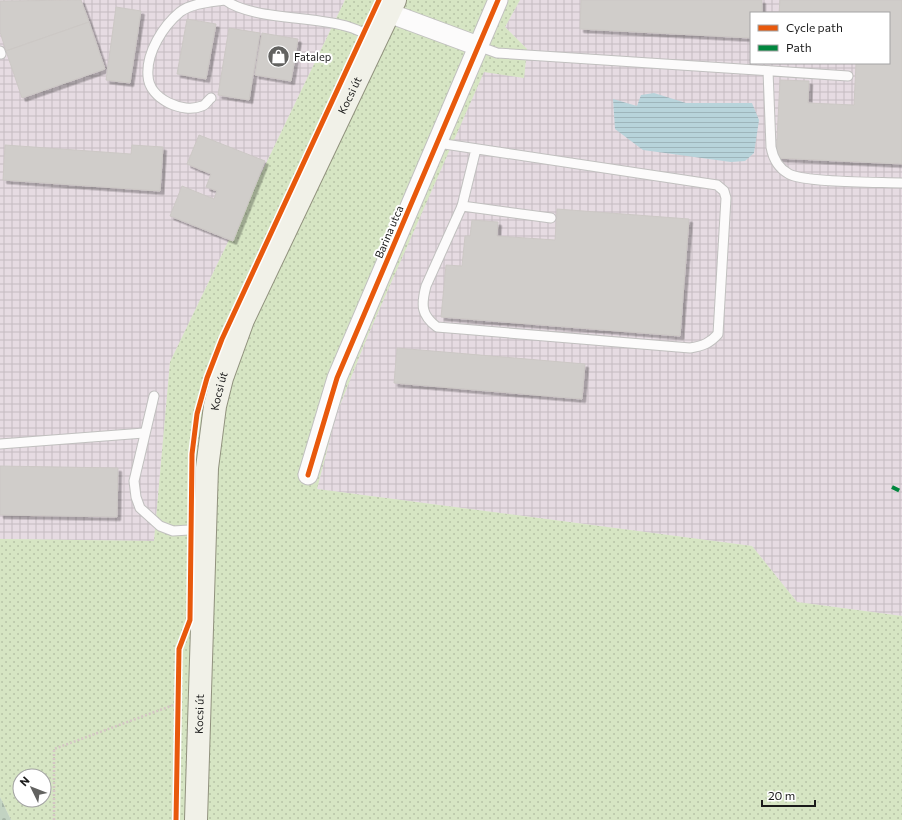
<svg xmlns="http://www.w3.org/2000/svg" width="902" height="820" font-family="Commissioner,sans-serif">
  <defs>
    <pattern id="industrial-grid" width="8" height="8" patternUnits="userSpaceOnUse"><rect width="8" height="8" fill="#e6dbe2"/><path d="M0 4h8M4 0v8" fill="none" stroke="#c5bbc1"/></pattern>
    <pattern id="grass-dots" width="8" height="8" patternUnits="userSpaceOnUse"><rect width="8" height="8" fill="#d6e5c3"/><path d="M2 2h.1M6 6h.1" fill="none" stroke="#b7c4a7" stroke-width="1.8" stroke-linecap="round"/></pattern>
    <pattern id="cemetery-stones" width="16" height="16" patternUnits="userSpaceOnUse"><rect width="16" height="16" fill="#c2d3c2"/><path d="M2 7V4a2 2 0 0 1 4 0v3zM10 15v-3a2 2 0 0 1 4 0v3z" fill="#a6b5a6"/></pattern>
    <pattern id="water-rules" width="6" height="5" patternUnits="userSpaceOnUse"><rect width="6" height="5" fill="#b8d4db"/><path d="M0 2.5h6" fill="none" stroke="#9eb5bb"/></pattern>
    <filter id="shadow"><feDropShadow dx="3.5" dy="3.5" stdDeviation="0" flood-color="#0004"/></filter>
  </defs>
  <rect width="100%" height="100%" fill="#e9e7e3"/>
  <g fill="url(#industrial-grid)" fill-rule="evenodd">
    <path d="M0,0H345L170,362L154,541L0,539Z"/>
    <path d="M520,0H902V616L797,602L752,546L317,489L336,415L368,335L484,71L524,78L527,49L505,27ZM751,13H889V63H751Z"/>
  </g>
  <path fill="url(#grass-dots)" fill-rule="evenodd" d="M345,0H520L505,27L527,49L524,78L484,72L368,335L336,415L317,489L752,546L797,602L902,616V820H11L0,797V539L154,541L170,362ZM20,776H44V800H20Z"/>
  <path fill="url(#cemetery-stones)" d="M0,797L11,820H0Z"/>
  <path fill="url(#water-rules)" d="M654,93L686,103H752L759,120L754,153L745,161L731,162L643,150L615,129L613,99L637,106L641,95Z"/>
  <g fill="#d0cdca" stroke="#ccc8c5" filter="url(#shadow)">
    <path d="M81,0L89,22L6,51L0,32V1Z"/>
    <path d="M581,0H762V13H751V38L580,29Z"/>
    <path d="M780,0H902V164L776,158L780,80L809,81L808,103L854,105L856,63H889V13H779Z"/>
    <path d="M116,7L141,11L130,83L106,80Z"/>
    <path d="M187,19L216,24L206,79L177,74Z"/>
    <path d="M89,22L105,69L22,98L6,51Z"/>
    <path d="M229,28L260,33L249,100L218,95Z"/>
    <path d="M262,33L298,39L291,81L255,75Z"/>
    <path d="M199,135L265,161L233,241L170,216L182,186L214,199L217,191L206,187L211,174L187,164Z"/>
    <path d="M5,145L131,154L132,145L163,147L160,191L3,180Z"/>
    <path d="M557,209L689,219L680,336L441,317L446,265L462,266L465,236H470L472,220L498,222L497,236L555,240Z"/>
    <path d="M397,348L585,364L582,399L394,383Z"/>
    <path d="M0,466L118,468L117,517L0,515Z"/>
  </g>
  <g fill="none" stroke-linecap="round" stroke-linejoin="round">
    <defs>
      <g id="service">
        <path d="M225,0C251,20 316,16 349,27C359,30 368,35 378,39"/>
        <path d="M478,46L497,53L848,76"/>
        <path d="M0,51L1,54"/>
        <path d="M768,71L771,147C773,158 778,168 789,174C806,183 879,182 902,183"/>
        <path d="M211,98C208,100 206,105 202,106C183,114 149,99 148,76C146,53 163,26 180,12C192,3 211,2 224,0"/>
        <path d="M438,143L717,185L724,191L726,198L718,334C710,343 703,346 690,348L437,327C421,315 421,305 426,286L462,206L476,149"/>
        <path d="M462,206L551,218"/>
        <path d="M154,396L134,481L136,497L140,508L160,526L173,531L205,529"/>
        <path d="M0,444L144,433"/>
      </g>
      <g id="minor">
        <path d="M389,13L478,46"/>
        <path d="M308,475L337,378L498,0"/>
      </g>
      <g id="secondary">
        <path id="s1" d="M196,820L207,468L215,406L222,378L243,320L395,0"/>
      </g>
    </defs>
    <use href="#service" stroke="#c1c0bf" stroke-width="11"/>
    <use href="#minor" stroke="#c1c0bf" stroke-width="21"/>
    <use href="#secondary" stroke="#90917d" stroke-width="24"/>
    <path stroke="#d4c6c4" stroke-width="2.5" stroke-dasharray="2 2" stroke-linecap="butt" d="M54,820V749L179,703"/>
    <use href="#service" stroke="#fcfbfb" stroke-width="9"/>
    <use href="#minor" stroke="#fcfbfb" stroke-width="19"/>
    <use href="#secondary" stroke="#f1f1e8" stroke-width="22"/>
    <path stroke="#00873e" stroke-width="4" stroke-dasharray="8 4" stroke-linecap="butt" d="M892,487L902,492"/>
    <defs>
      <g id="cycleway">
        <path d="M308,475L337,378L498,0"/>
        <path d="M176,820L179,649L190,620L192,454L197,414L207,378L222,339L379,0"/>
      </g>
    </defs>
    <use href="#cycleway" stroke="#fff" stroke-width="8"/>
    <use href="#cycleway" stroke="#e8590c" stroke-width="5"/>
  </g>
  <defs>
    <symbol id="shop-disc" viewBox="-11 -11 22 22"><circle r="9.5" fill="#626260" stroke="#fff"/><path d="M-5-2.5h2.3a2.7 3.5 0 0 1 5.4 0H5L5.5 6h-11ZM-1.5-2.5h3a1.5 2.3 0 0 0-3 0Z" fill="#fff"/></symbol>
  </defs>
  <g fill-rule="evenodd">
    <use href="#shop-disc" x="266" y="44" width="25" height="25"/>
  </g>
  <g text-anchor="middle" stroke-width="4" stroke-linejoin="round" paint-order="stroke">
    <g font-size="11" fill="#1a1a1a" stroke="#fff" text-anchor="start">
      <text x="294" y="61">Fatalep</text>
    </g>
    <g font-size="11" fill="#1a1a1a" stroke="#fff">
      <text dy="4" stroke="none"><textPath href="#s1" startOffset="754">Kocsi út</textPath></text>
      <text transform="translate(389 232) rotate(-67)" y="4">Barina utca</text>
      <text dy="4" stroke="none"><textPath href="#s1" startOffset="430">Kocsi út</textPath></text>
      <text dy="4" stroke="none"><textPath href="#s1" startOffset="106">Kocsi út</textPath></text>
    </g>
  </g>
  <rect x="750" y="12" width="140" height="52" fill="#ffffff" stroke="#a3a3a3"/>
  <rect x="758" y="25" width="20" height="6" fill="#e8590c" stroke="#a3a3a3"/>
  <text x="786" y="32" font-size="12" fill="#1a1a1a">Cycle path</text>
  <rect x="758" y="45" width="20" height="6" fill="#00873e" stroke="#a3a3a3"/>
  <text x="786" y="52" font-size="12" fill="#1a1a1a">Path</text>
  <g transform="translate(32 788) rotate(313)"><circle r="19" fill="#ffffff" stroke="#a3a3a3"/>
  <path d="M0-3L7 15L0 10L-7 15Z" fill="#626260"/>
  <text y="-6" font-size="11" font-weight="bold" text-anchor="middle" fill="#1a1a1a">N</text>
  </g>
  <path d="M762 800v6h53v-6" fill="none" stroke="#1a1a1a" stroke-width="2"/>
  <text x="768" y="800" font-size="12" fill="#1a1a1a" stroke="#ffffff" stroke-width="3" paint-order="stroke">20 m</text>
</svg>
